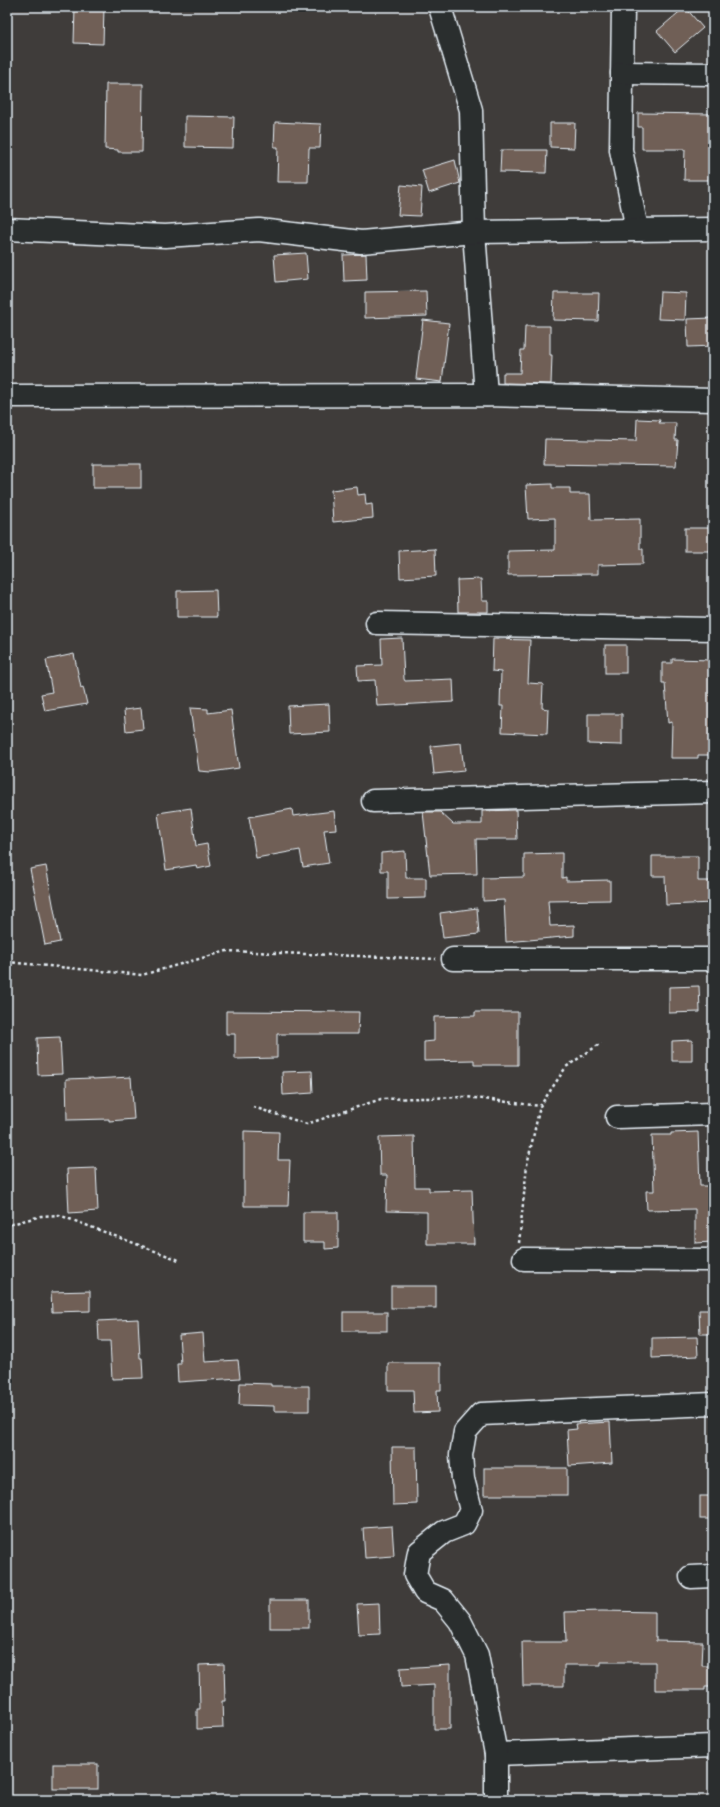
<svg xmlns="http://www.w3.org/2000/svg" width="720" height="1807" font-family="'Shantell Sans',sans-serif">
  <rect width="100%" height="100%" fill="#3f3c3a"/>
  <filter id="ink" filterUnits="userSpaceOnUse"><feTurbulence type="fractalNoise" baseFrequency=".025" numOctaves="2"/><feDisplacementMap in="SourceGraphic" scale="8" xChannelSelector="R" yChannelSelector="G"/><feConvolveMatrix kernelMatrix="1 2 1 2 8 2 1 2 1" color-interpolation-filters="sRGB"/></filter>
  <g filter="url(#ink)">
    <g fill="#6f5f56" stroke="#e8f1f8">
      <path d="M75,7H104L103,44L74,43Z"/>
      <path d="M685,7L703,28L675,52L657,31Z"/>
      <path d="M106,84H143L142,152H118V150L105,149Z"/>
      <path d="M638,113L713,114V176H709V180H684L685,149H642V127H638Z"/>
      <path d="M185,116L234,117L233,148L185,147Z"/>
      <path d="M275,122L321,124L320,148H309L308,182H277L278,147H274Z"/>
      <path d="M550,123H575L574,148L550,147Z"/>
      <path d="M501,150H547L546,173L500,172Z"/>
      <path d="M455,160L460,183L429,193L422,170Z"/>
      <path d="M401,185L422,187L420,216L398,215Z"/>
      <path d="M306,253L308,279L276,282L274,255Z"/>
      <path d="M366,254L367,280L344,281L343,255Z"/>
      <path d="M426,291L427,316L365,318V292Z"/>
      <path d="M660,292L686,293L685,320L658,319Z"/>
      <path d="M554,293H599L598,321L553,320Z"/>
      <path d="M713,318V346L688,347L687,319Z"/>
      <path d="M423,320L449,323L442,382L416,379Z"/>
      <path d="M525,326H550V355H552L551,384L503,383V373H520L521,350H524Z"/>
      <path d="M637,419L660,420L659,423H676L675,440H678L676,466L544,464L545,439L636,441Z"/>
      <rect x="93" y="464" width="48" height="24"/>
      <path d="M552,484V488H570V494H590L591,520L640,519V549H643V564L598,565V574L508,575V551L555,550V518L528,519L526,485Z"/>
      <path d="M357,487L358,495L365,494L366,505L372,504L373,518L333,522L331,490Z"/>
      <rect x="685" y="528" width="28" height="23"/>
      <path d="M435,549L436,576L400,578L399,551Z"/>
      <path d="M481,579L482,601H488V612H458L457,580Z"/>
      <path d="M216,590L217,617H177V591Z"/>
      <path d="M402,638L404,679L405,681L453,679L454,702L377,706L375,680L358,681L357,666L382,665L381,639Z"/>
      <path d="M493,639L530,640L528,683L543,684L542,708L548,709L547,734L502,732L503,706H500L501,672L492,671Z"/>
      <rect x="605" y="645" width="21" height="28"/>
      <path d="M74,654L81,688L83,687L87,704L45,711L41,694L52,692L46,660Z"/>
      <path d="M672,659L713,660V755H698V758H671L672,722L668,723L665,683H662V663H672Z"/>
      <path d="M329,704L330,732L289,734L288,706Z"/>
      <path d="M141,708L143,729L126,731L124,710Z"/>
      <path d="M190,708L208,709V713L231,710L239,768L211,772L199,771Z"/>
      <path d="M588,714H622V745L588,744Z"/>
      <path d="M461,743L464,771L434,774L431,746Z"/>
      <path d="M191,808L196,846L207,844L211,866L197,869L196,865L166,870L158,813Z"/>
      <path d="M292,809L293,816L334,811L336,829L324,830L329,863L303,867L300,850L256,858L249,817Z"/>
      <path d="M516,810L517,839H476L477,874L430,875L423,812H440L453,824H482V811Z"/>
      <path d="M405,851L406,878H426V898L388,899V871H381V853Z"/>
      <path d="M562,853V878L566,877V881L610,880V900L548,901L550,926L574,925V936L506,942L504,900L483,901V878L524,877V854Z"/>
      <path d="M652,856H698V881H713V903L666,905L665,876H652Z"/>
      <path d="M46,866L60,942L45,945L30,869Z"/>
      <path d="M477,908L479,934L443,938L440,913Z"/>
      <path d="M699,986L700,1012L669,1013V987Z"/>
      <path d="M226,1011L359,1012L358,1034H277V1058L235,1059V1034H226Z"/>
      <path d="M475,1012H518V1065H474V1060L424,1061V1042L434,1041V1017L475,1016Z"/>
      <path d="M60,1037L62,1074L38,1075L37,1038Z"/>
      <path d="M692,1040V1061H672V1041Z"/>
      <path d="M312,1071L313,1093L283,1095L282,1072Z"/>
      <path d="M131,1077L134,1119L109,1121V1119L67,1120L66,1079L93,1078V1079Z"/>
      <path d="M244,1131L279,1132L278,1160H290L288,1206H244Z"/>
      <path d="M698,1132L700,1186H713V1242L695,1243V1209L647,1210L646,1191H654L652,1135H671V1133Z"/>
      <path d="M414,1136L415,1187H429V1191L472,1190L474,1244H427V1212L386,1211L387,1175H380L379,1137Z"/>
      <path d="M96,1168L98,1211L69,1213L67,1169Z"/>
      <path d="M303,1212H338V1248L325,1249V1242H303Z"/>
      <rect x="391" y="1286" width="45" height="22"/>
      <path d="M90,1291V1311L52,1312L51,1292Z"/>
      <path d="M699,1310H713V1334H700Z"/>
      <rect x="343" y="1312" width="44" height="19"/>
      <path d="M138,1319L140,1358H142L143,1378L112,1379L110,1341H99L98,1321Z"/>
      <path d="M203,1333L205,1362L238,1360L240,1378L178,1382L177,1364H181L179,1335Z"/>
      <path d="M697,1337L698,1356L652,1358V1338Z"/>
      <path d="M388,1363H441V1390H437L438,1412L414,1413L413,1390H388Z"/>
      <path d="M240,1383L271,1384V1386H309V1411H274V1406L239,1405Z"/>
      <path d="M610,1422L612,1463L569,1466L567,1430L577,1429L576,1424Z"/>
      <path d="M392,1447H416L417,1504L393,1505Z"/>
      <rect x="484" y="1468" width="83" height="27"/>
      <rect x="700" y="1496" width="13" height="23"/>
      <path d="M392,1526L394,1556L365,1558L363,1528Z"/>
      <rect x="270" y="1600" width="39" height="28"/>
      <path d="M379,1603L380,1634L359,1635L357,1604Z"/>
      <path d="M602,1611L655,1612V1637H656V1641L703,1642L702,1666H713V1687H705V1690H655V1662H601V1665H564V1686H523L522,1642H566L565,1612Z"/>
      <path d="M224,1664L225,1701H222L223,1728L197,1729V1709H200L199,1665Z"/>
      <path d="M450,1665V1729H434V1685L401,1687L400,1668Z"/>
      <rect x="53" y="1764" width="45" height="25"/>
    </g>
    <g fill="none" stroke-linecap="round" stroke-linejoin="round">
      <defs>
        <g id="minor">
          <path d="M440,7L471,110L474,232L486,395"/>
          <path d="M623,7L621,150L637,229"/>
          <path d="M622,73L713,74"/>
          <path d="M7,229L165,236L259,230L361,242L474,232L713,229"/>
          <path d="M7,396L486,395L713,400"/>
          <path d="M377,623L713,629"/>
          <path d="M373,801L713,792"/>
          <path d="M453,959H713"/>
          <path d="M617,1117L713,1114"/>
          <path d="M524,1259L713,1260"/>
          <path d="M691,1577L713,1576"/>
          <path d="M496,1754L713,1746"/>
          <path d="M496,1800V1754L477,1655L460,1621L443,1600L425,1592L415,1575L419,1552L444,1532L464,1524L471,1510L463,1479L461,1455L465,1432L481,1414L713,1404"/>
        </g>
      </defs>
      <use href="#minor" stroke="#e8f1f8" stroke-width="25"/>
      <g stroke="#e8f1f8" stroke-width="2.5" stroke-dasharray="3 3" stroke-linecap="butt">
        <path d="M7,962L142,975L227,951L436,959"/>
        <path d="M253,1107L307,1124L381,1099L467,1097L540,1106"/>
        <path d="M7,1228L8,1225L41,1216L59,1215L179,1260"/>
        <path d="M519,1243L527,1165L540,1106L566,1067L601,1043"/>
      </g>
      <use href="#minor" stroke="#2a2d2e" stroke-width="22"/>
    </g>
  </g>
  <rect width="720" height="1807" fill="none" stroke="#2a2d2e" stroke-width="24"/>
  <rect x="12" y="12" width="696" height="1783" fill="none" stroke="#e8f1f8" stroke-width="1.5" filter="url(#ink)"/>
</svg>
